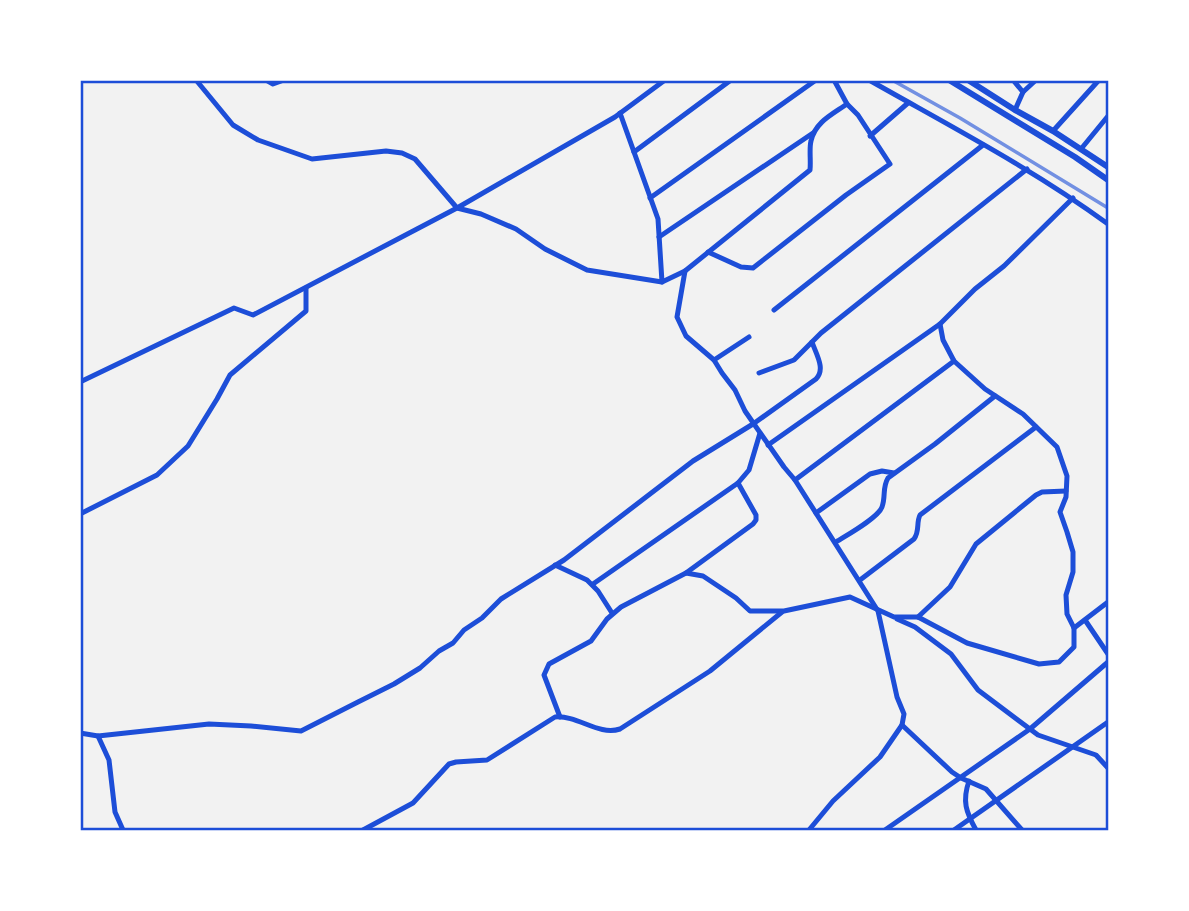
<svg xmlns="http://www.w3.org/2000/svg" width="1189" height="911" font-family="'Source Sans 3',sans-serif">
  <rect width="100%" height="100%" fill="#f2f2f2"/>
  <g fill="none" stroke-linecap="round" stroke-linejoin="round">
    <g stroke="#1d4ed8" stroke-width="5">
      <path d="M196,80L233,125L258,140L312,159L386,151L402,153L415,159L457,208L615,117L665,80"/>
      <path d="M266,80L273,84L284,80"/>
      <path d="M869,80C950,126 1033,169 1108,224"/>
      <path d="M1013,80L1023,92L1036,80"/>
      <path d="M1015,110L1023,92"/>
      <path d="M620,113L658,219L662,282"/>
      <path d="M1053,131L1099,80"/>
      <path d="M870,136L908,103"/>
      <path d="M1081,149L1108,116"/>
      <path d="M634,152L731,80"/>
      <path d="M650,198L816,80"/>
      <path d="M659,237L813,133"/>
      <path d="M708,252L741,267L753,268L846,195L890,164L858,115L847,104L834,80"/>
      <path d="M685,271L677,317L686,336L714,360L722,373L735,390L745,411L784,467L795,480L878,611L897,697L904,714L902,725L880,757L833,801L809,830"/>
      <path d="M774,310L983,145"/>
      <path d="M714,360L749,337"/>
      <path d="M759,373L794,360L821,333L1027,169"/>
      <path d="M80,382L234,308L253,315L457,208L481,214L516,229L545,249L587,270L662,282L685,271L810,170C811,161 809,148 811,141C815,122 833,114 847,104"/>
      <path d="M768,445L940,324L975,289L1004,266L1073,198"/>
      <path d="M795,480L954,361"/>
      <path d="M816,513L870,474L882,471L894,473"/>
      <path d="M80,514L157,475L188,446L217,399L230,375L306,311V288"/>
      <path d="M836,542C847,535 878,518 882,507C886,496 882,488 888,478L935,444L995,396"/>
      <path d="M555,565L587,580L598,591L612,613"/>
      <path d="M686,573L753,524L756,520V515L738,483"/>
      <path d="M860,580L914,539C920,531 916,523 920,515L1036,427"/>
      <path d="M593,584L738,483L749,470L760,433"/>
      <path d="M918,617L950,587L976,544L1036,495L1042,492L1066,491"/>
      <path d="M897,619L915,627L951,654L978,690L1038,735L1096,755L1108,768"/>
      <path d="M1085,620L1108,654"/>
      <path d="M1074,628L1108,602"/>
      <path d="M560,717L544,675L549,664L591,641L607,619L621,607L686,573L703,576L736,598L750,611H784L850,597L894,617H918L967,643L1039,664L1059,662L1074,647V628L1067,614L1066,595L1073,572V552L1067,532L1060,512L1066,497L1067,476L1057,447L1023,414L985,389L954,361L943,340L940,324"/>
      <path d="M902,725L952,772L961,778L986,789L1022,830"/>
      <path d="M80,733L98,736L209,724L251,726L301,731L358,702L394,684L420,668L439,651L453,643L464,630L482,618L501,599L564,560L693,461L753,424L816,379C826,369 816,354 812,342"/>
      <path d="M98,736L109,760L115,812L123,830"/>
      <path d="M969,781C962,801 966,812 976,830"/>
      <path d="M363,830L413,803L449,764L456,762L487,760L555,717C578,715 598,736 620,729L710,671L782,612"/>
      <path d="M885,830L1030,729L1108,662"/>
      <path d="M954,830L1108,722"/>
    </g>
    <g stroke="#1d4ed8" stroke-width="6">
      <path d="M949,80L1075,157L1108,180"/>
      <path d="M968,80L1015,110L1053,131L1108,167"/>
    </g>
    <path stroke="#7290e2" stroke-width="3.5" d="M892,80L960,118L1108,208"/>
  </g>
  <rect width="1189" height="911" fill="none" stroke="#ffffff" stroke-width="164"/>
  <rect x="82" y="82" width="1025" height="747" fill="none" stroke="#1d4ed8" stroke-width="2.5"/>
</svg>
